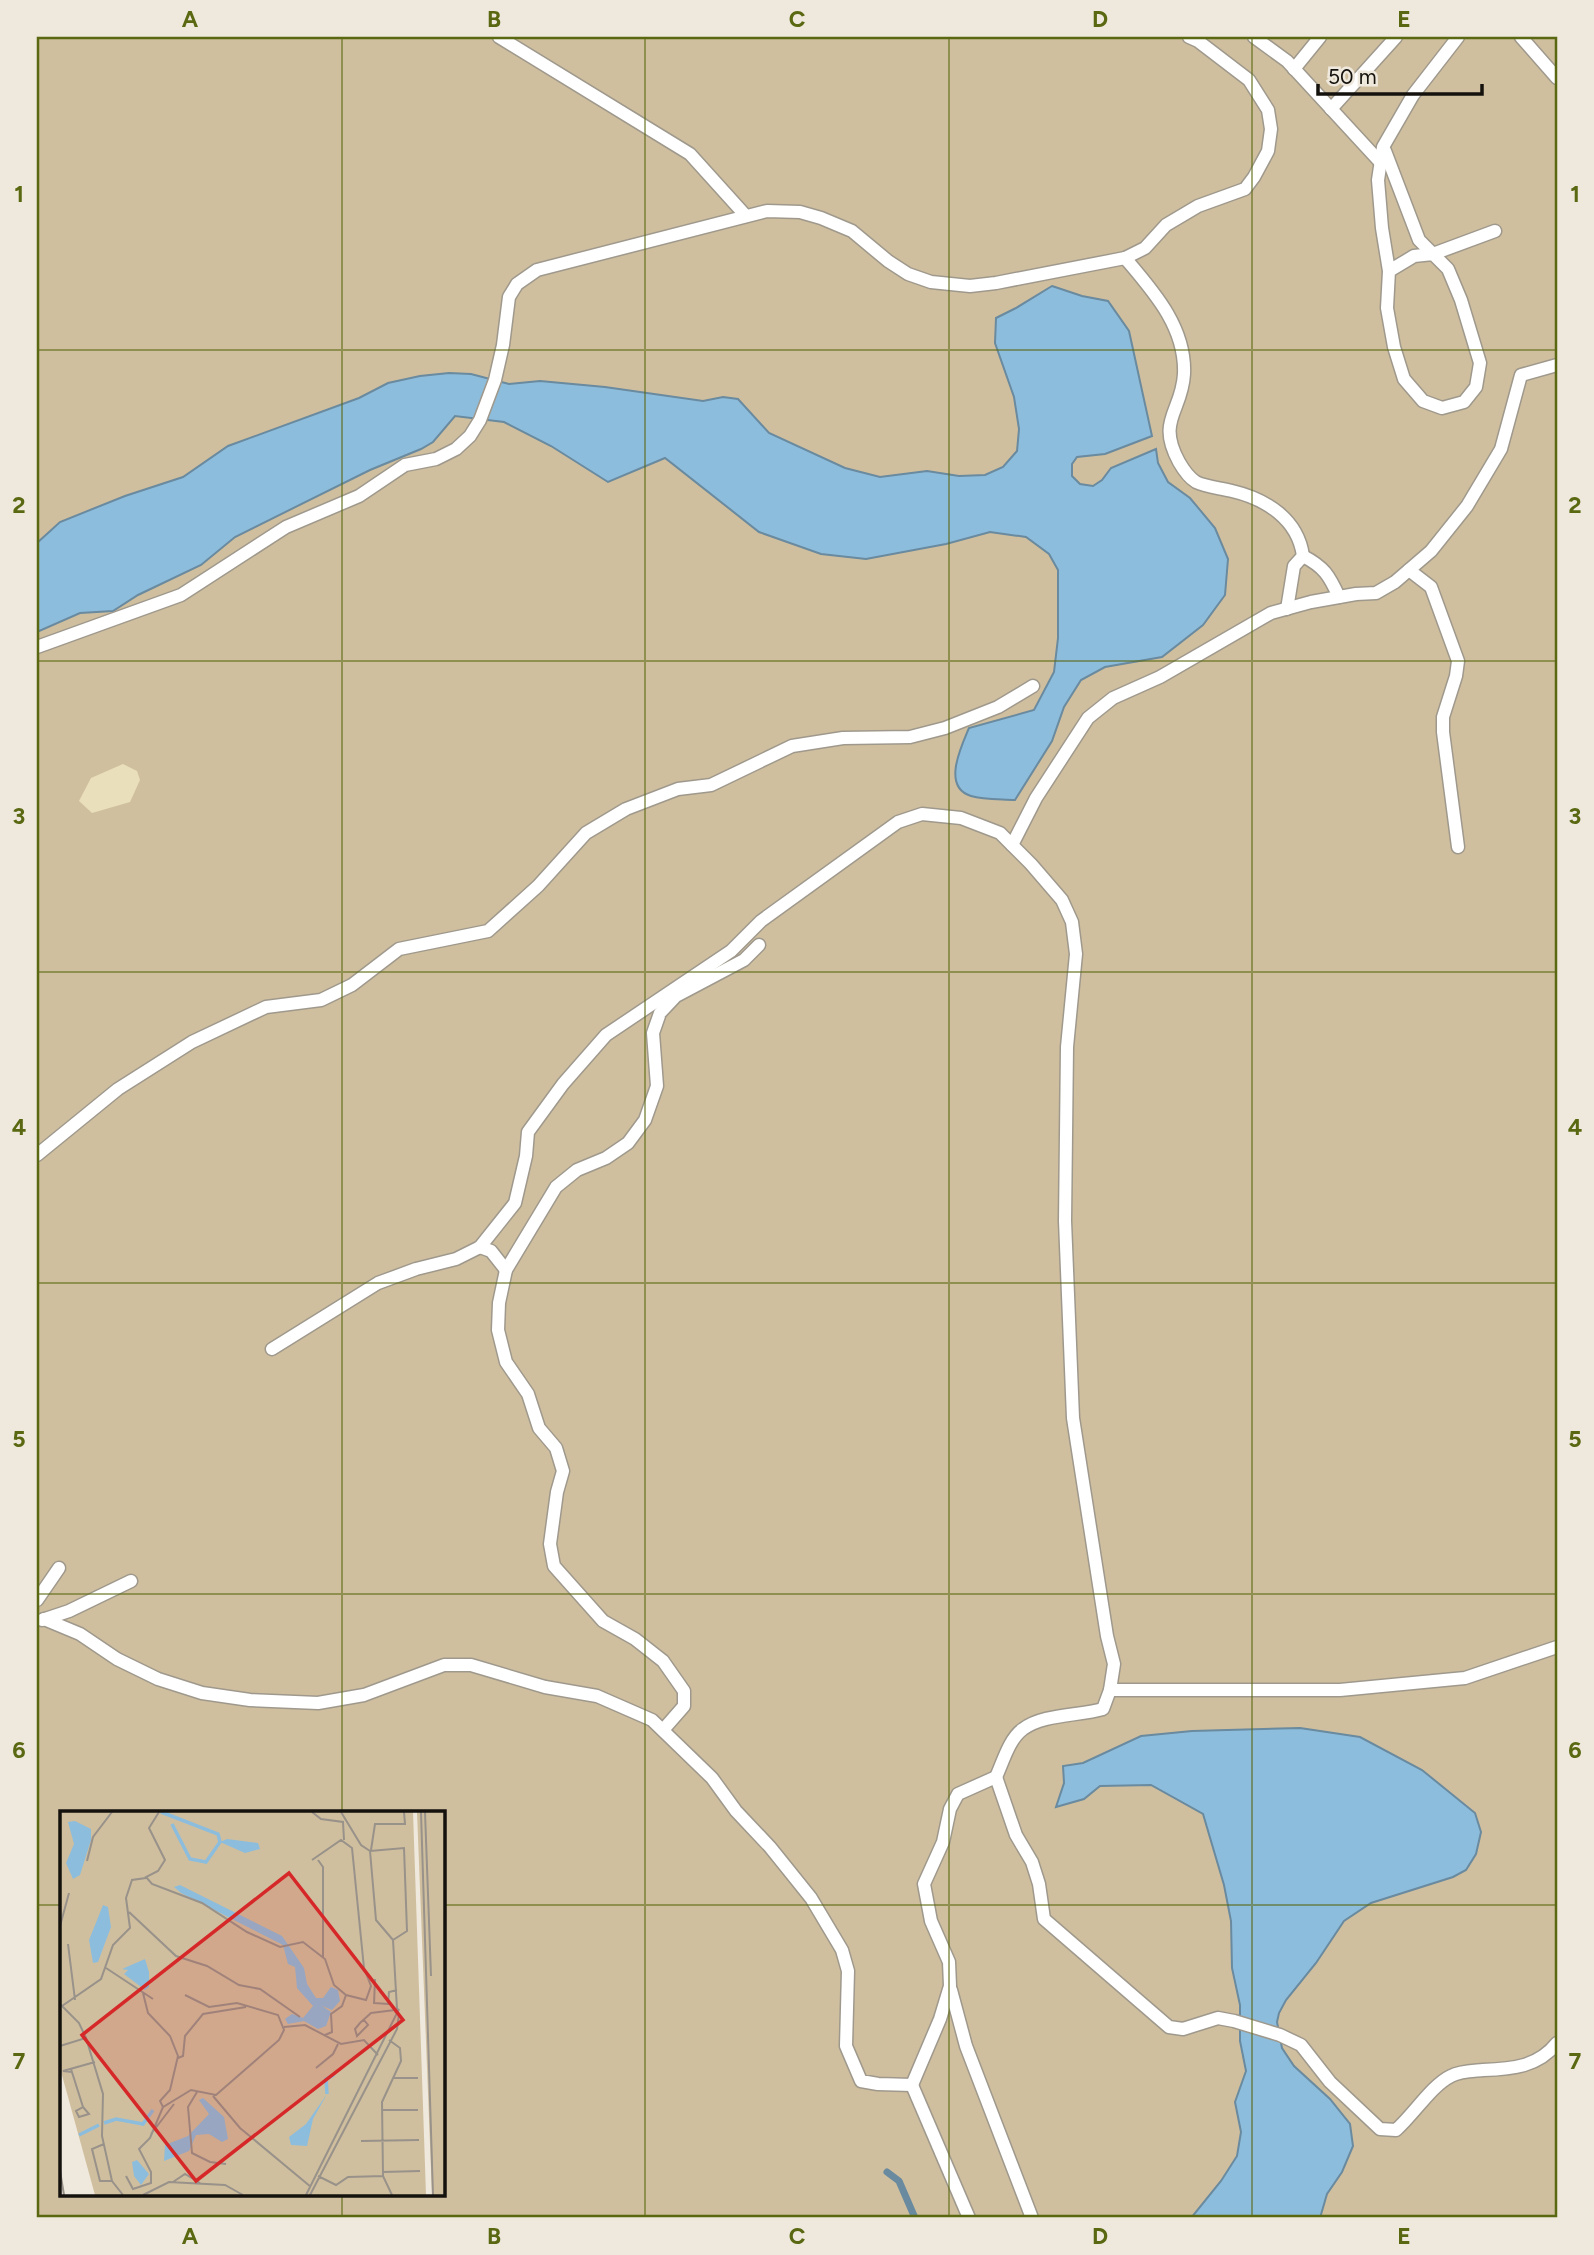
<svg xmlns="http://www.w3.org/2000/svg" width="1594" height="2255" font-family="Figtree,sans-serif">
  <rect width="100%" height="100%" fill="#efe8dc"/>
  <path fill="#d0bf9e" fill-rule="evenodd" d="M37,37H1557V2218H37ZM61,1812H443V2194H61Z"/>
  <path fill="#e9e0bb" d="M123,764L137,771L140,780L130,802L92,813L79,801L91,778Z"/>
  <g fill="#8dbddd" stroke="#698a9f" stroke-width="2">
    <path d="M1052,286L1082,296L1108,301L1129,331L1152,436L1105,454L1077,457L1072,464V476L1080,484L1093,486L1102,480L1111,468L1156,449L1158,463L1168,482L1190,498L1215,528L1228,559L1225,595L1203,625L1162,657L1105,667L1081,680L1064,707L1052,741L1015,800C1001,799 984,800 971,796C941,787 962,745 969,728L1034,710L1054,672L1058,638V570L1049,554L1026,537L990,532L946,544L866,559L821,554L759,532L665,458L608,482L551,446L504,422L455,416L433,442L421,449L370,470L235,537L201,565L138,595L113,611L80,613L37,632V543L60,522L125,496L183,477L228,446L359,398L388,383L420,376L449,373L471,374L509,384L540,381L605,387L703,401L723,397L738,399L769,433L845,468L880,477L927,471L959,476L985,475L1003,467L1017,451L1019,429L1014,397L995,343L996,318L1016,308Z"/>
    <path d="M1300,1728L1360,1737L1422,1770L1475,1813L1481,1832L1476,1854L1466,1870L1453,1877L1371,1903L1344,1921L1316,1963L1286,2000L1279,2013L1277,2022L1282,2048L1294,2066L1330,2099L1350,2124L1353,2146L1342,2172L1327,2194L1320,2218H1191L1221,2181L1237,2156L1241,2132L1235,2102L1246,2071L1240,2041V2005L1232,1968L1231,1921L1224,1885L1203,1814L1151,1785L1100,1786L1084,1799L1056,1807L1064,1783L1063,1766L1083,1763L1141,1736L1192,1731Z"/>
  </g>
  <g fill="none" stroke-linecap="round" stroke-linejoin="round">
    <path stroke="#698a9f" stroke-width="7" d="M887,2172L899,2181L915,2218"/>
    <defs>
      <g id="service">
        <path d="M499,37L690,154L746,216"/>
        <path d="M1254,37L1287,61L1381,163"/>
        <path d="M1521,37L1557,78"/>
        <path d="M1294,69L1320,37"/>
        <path d="M1331,109L1396,37"/>
        <path d="M1385,151L1419,240L1433,254L1495,231"/>
        <path d="M1125,258C1153,291 1186,327 1184,374C1182,412 1156,420 1179,462C1183,469 1188,477 1196,482C1206,487 1221,488 1232,491C1266,499 1298,519 1303,556L1294,566L1287,609"/>
        <path d="M1389,271L1414,256L1433,254L1448,269L1461,300L1480,363L1476,387L1464,402L1442,408L1423,401L1404,379L1394,347L1387,308L1389,271L1382,228L1378,180L1383,147L1413,95L1458,37"/>
        <path d="M1303,556C1324,567 1329,575 1339,597"/>
        <path d="M1409,570L1431,587L1458,661L1456,676L1443,717V732L1458,847"/>
        <path d="M37,647L181,595L286,527L359,496L405,465L436,459L456,449L470,436L480,420L495,380L503,345L509,297L517,284L537,270L767,211L800,212L821,218L852,231L888,261L908,274L931,282L970,286L996,283L1125,258L1145,248L1166,225L1198,206L1245,189L1254,177L1268,151L1271,129L1268,110L1249,80L1198,41L1189,37"/>
        <path d="M1012,845L1036,798L1088,718L1113,698L1160,677L1271,613L1311,602L1356,594L1376,593L1395,582L1431,551L1467,506L1501,449L1521,375L1557,365"/>
        <path d="M37,1155L118,1089L192,1042L266,1007L321,1000L352,985L399,949L488,931L538,886L586,833L626,809L678,789L711,785L792,746L843,738L910,737L945,728L998,707L1033,686"/>
        <path d="M480,1247L491,1251L506,1270"/>
        <path d="M37,1600L59,1568"/>
        <path d="M44,1619L80,1634L117,1659L158,1679L202,1693L250,1700L318,1703L364,1695L444,1665H471L545,1687L597,1696L652,1720L712,1778L736,1811L770,1847L811,1898L842,1950L848,1971L846,2046L861,2081L878,2084L912,2085L940,2019L950,1986L949,1962L931,1921L924,1884L943,1842L950,1809L958,1794L996,1777C1003,1762 1009,1739 1023,1729C1043,1714 1078,1716 1103,1709L1110,1690L1114,1664L1107,1636L1073,1418L1065,1221L1067,1047L1076,954L1072,922L1062,900L1031,864L1000,833L961,818L922,814L898,822L761,921L731,951L606,1035L563,1084L528,1132L526,1156L515,1203L480,1247L456,1259L416,1269L378,1283L272,1349"/>
        <path d="M42,1620L69,1611L131,1581"/>
        <path d="M1110,1690H1340L1465,1678L1557,1647"/>
        <path d="M663,1730L684,1706V1691L663,1661L635,1639L603,1621L554,1566L550,1544L557,1492L563,1471L556,1448L539,1428L528,1394L506,1362L498,1330L499,1303L506,1270L556,1187L577,1170L606,1158L628,1143L645,1120L657,1086L653,1033L660,1013L676,996L744,960L759,945"/>
        <path d="M996,1777L1016,1835L1032,1862L1039,1884L1044,1919L1169,2027L1183,2029L1218,2018L1234,2021L1280,2035L1301,2045L1330,2082L1380,2129L1396,2130C1414,2114 1432,2085 1451,2076C1460,2071 1473,2071 1483,2070C1512,2069 1538,2067 1557,2043"/>
        <path d="M951,1990L966,2046L1032,2218"/>
        <path d="M912,2085L969,2218"/>
      </g>
    </defs>
    <use href="#service" stroke="#9f998d" stroke-width="15"/>
    <use href="#service" stroke="#fff" stroke-width="12"/>
  </g>
  <path fill="none" stroke="#596811" stroke-width="2" stroke-opacity="0.55" d="M342,37V1812M645,37V2218M949,37V2218M1252,37V2218M37,350H1557M37,661H1557M37,972H1557M37,1283H1557M37,1594H1557M37,1905H61M443,1905H1557M342,2194V2218"/>
  <g transform="translate(60 1811)">
    <rect width="385" height="385" fill="#efe8dc"/>
    <path d="M0,1H353L366,384H35L0,257ZM357,1H385V384H372Z" fill="#d0bf9e"/>
    <path d="M15,10L31,18V29L20,64L13,68L6,52L14,33L8,11ZM167,28L198,32L200,38L185,42L160,31ZM120,74L222,125L244,157L247,173L256,187H263L271,176L278,179L280,190L272,199L262,195L271,201L266,215L258,218L244,210L228,213L225,208L232,203L243,207L253,195L237,177L235,156L228,153L223,134L121,82L114,76ZM43,94L48,96L51,116L38,151L33,152L29,129ZM85,148L89,161V176L85,179L64,163L68,159L62,158ZM267,283L253,308L247,335L231,334L229,326L246,313ZM143,287L164,306L168,328L162,331L149,323L136,324L129,340L104,350L105,334L128,325L149,303L139,289ZM77,349L89,363L81,374L74,365L72,351Z" fill="#8dbddd"/>
    <path fill="none" stroke="#8dbddd" stroke-width="3.5" d="M101,1L158,23L160,31L146,51L130,48L112,13M267,283L266,268L274,264M44,312L56,308L83,313L93,299M19,324L39,314"/>
    <path fill="none" stroke="#98928a" stroke-width="2" d="M99,1L89,17L105,49L98,60L86,66L92,73L142,92L187,121L220,136L243,131L265,148L274,174L286,184L306,189L311,175L304,157L292,37L281,29L252,49M252,1L261,8L283,11L284,29M281,1L301,34L310,40L316,109L333,129L337,198M361,1L373,384M365,1L371,165M311,39L315,13H345L344,1M310,40L344,37L347,120L333,129M258,49L263,56V146M27,50L33,26L52,1M69,101L116,145L147,155L179,174L200,178L240,206M0,115L9,82M8,133L15,189M46,157L93,188M83,182L88,202L110,225L118,245L110,279L100,290L103,296L131,279L156,284L219,229L224,219L218,204L177,192L149,196L125,184M314,192L328,193L329,181L337,179M0,193L19,212L26,227L0,235M314,193L315,168M2,195L41,168L53,134L70,117L66,87L72,69L86,67M304,209L308,214L297,225L295,218L300,212L311,202L335,199M224,216L245,214L281,233L304,229L318,244M265,224L272,221L271,203L282,195L286,184M26,227L43,283L42,325L52,370L63,384M118,247L123,245L125,225L143,203L186,196M256,257L273,243L278,233M11,258L23,296L16,300L19,306L29,303L23,296M12,261L3,260L35,251M333,267H358M137,281L128,296L132,342L150,351L166,353M153,285L180,317L251,376M322,299H358M91,323L114,293M301,330L359,329M44,333L32,338L40,370H52M0,360L4,384M323,361L360,360M66,365L73,378L91,372V361L79,338L90,327L103,296M258,365L276,374L288,366L323,365L332,384M323,365L322,291L341,250L340,237L329,229M113,371L125,363L140,372M83,384L109,371L165,374L183,384M246,384L339,198L335,202M250,384L337,218L339,203"/>
    <path fill="#d62828" fill-opacity="0.15" stroke="#d62828" stroke-width="3.5" d="M229,62L343,209L136,370L22,224Z"/>
    <rect width="385" height="385" fill="none" stroke="#15120e" stroke-width="3.5"/>
  </g>
  <rect width="1594" height="2255" fill="none" stroke="#efe8dc" stroke-width="77"/>
  <path d="M1318 84v10h164v-10" fill="none" stroke="#15120e" stroke-width="3.5"/>
  <text x="1328" y="84" font-size="21" fill="#15120e" stroke="#efe8dc" stroke-width="5" paint-order="stroke">50 m</text>
  <rect x="38" y="38" width="1518" height="2178" fill="none" stroke="#596811" stroke-width="2.5"/>
  <g font-size="23" text-anchor="middle" font-weight="bold" fill="#596811">
    <text x="190" y="27">A</text>
    <text x="494" y="27">B</text>
    <text x="797" y="27">C</text>
    <text x="1100" y="27">D</text>
    <text x="1404" y="27">E</text>
    <text x="19" y="202">1</text>
    <text x="1575" y="202">1</text>
    <text x="19" y="513">2</text>
    <text x="1575" y="513">2</text>
    <text x="19" y="824">3</text>
    <text x="1575" y="824">3</text>
    <text x="19" y="1135">4</text>
    <text x="1575" y="1135">4</text>
    <text x="19" y="1447">5</text>
    <text x="1575" y="1447">5</text>
    <text x="19" y="1758">6</text>
    <text x="1575" y="1758">6</text>
    <text x="19" y="2069">7</text>
    <text x="1575" y="2069">7</text>
    <text x="190" y="2244">A</text>
    <text x="494" y="2244">B</text>
    <text x="797" y="2244">C</text>
    <text x="1100" y="2244">D</text>
    <text x="1404" y="2244">E</text>
  </g>
</svg>
